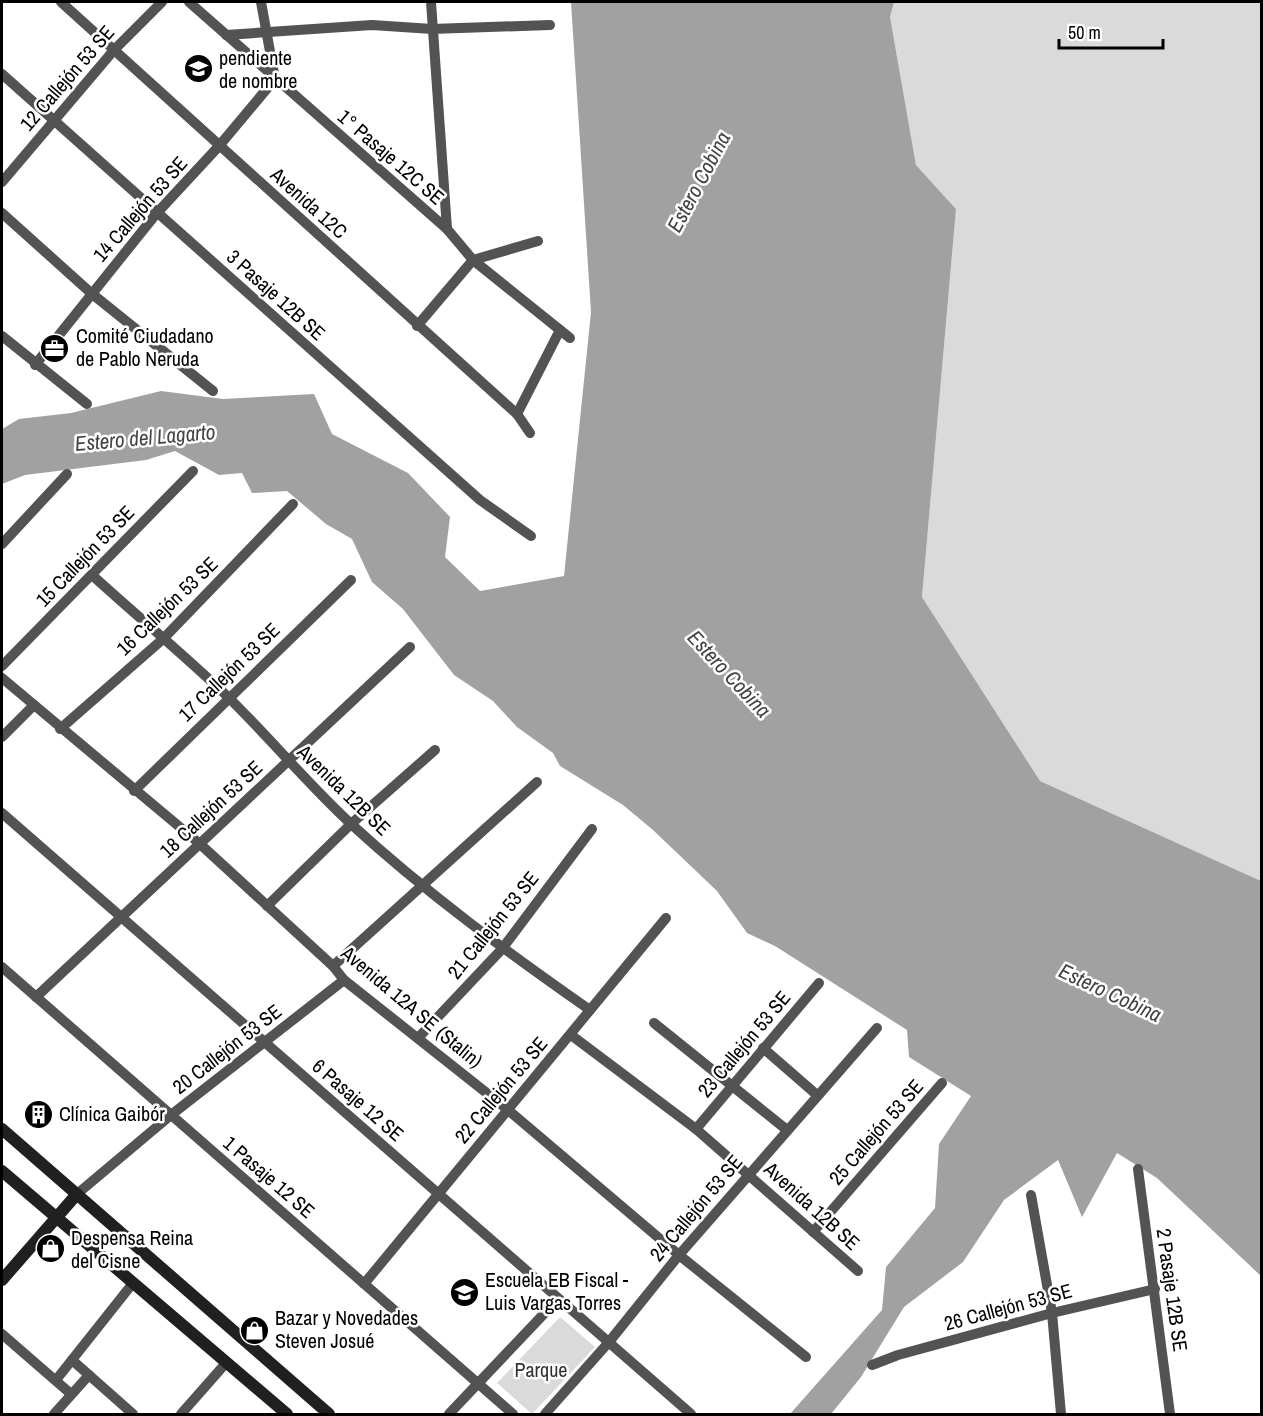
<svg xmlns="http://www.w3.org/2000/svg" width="1263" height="1416" font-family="'Archivo Narrow',sans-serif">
  <rect width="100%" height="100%" fill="#fff"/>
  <g fill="#dadada">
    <path d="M894,2H1261V881L1040,781L922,597L956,209L916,165L890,17Z"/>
    <path d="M560,1317L595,1347L532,1414L497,1383Z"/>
  </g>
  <path fill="#a1a1a1" d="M571,2H894L890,17L916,165L956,209L922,597L1040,781L1261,881V1276L1157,1178L1117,1153L1082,1217L1058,1160L1004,1200L963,1262L904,1307L861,1377L831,1414H790L882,1310L886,1267L935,1208L939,1144L971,1096L909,1057L907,1030L775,946L747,933L717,891L653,830L623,805L560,766L553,753L517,727L493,701L454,675L403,609L372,582L352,539L326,524L287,491L252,493L242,473L219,475L175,451L146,460L25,475L2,484V429L19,419L71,413L161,391L223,399L314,394L332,434L408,473L450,517L445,557L480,591L564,576L591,312Z"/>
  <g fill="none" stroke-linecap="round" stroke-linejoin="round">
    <g stroke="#535353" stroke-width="10">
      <path d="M61,2L517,414L530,433"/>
      <path d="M189,2L447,229L473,260L570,338"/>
      <path d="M431,2L447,229"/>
      <path d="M226,35L372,25L432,29L550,25"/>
      <path d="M2,74L480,500L531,536"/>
      <path d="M2,182L114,50L162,2"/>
      <path d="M2,213L91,293L213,391"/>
      <path d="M417,326L473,260L538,241"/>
      <path d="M2,336L87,404"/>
      <path d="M35,365L156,214L219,146L275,79L261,2"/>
      <path d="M517,414L560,330"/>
      <path d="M2,544L67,474"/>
      <path d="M92,575C137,616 183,654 227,696C269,737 307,783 350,823C425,892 507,952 590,1010"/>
      <path d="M2,666L193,471"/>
      <path d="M2,678L200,844L333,966L344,980L507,1109L679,1255L806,1357"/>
      <path d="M60,729L163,639L293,504"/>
      <path d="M2,737L34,705"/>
      <path d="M134,791L351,580"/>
      <path d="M2,813L691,1414"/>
      <path d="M267,906L351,824L435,750"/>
      <path d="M333,966L537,782"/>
      <path d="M2,967L513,1414"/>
      <path d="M36,997L410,647"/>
      <path d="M654,1023L787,1130"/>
      <path d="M571,1035L696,1129L858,1271"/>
      <path d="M418,1038L502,949L592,829"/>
      <path d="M763,1048L817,1095"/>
      <path d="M696,1129L819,983"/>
      <path d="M1138,1169L1170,1414"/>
      <path d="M77,1194L171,1115L344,980"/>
      <path d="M1031,1195L1052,1313L1061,1414"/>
      <path d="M813,1232L942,1083"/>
      <path d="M364,1284L666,918"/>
      <path d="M2,1334L71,1394"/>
      <path d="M72,1360L133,1414"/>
      <path d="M872,1365L898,1355L1052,1313L1155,1289"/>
      <path d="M56,1380L133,1283"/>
      <path d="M54,1414L89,1375"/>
      <path d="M181,1414L226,1363"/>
      <path d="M449,1414L558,1299"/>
      <path d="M545,1414L609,1342L679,1255L877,1028"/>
    </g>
    <g stroke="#202020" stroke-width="12">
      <path d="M2,1129L329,1414"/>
      <path d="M2,1171L287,1414"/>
      <path d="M2,1280L77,1194"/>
    </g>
  </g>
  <defs>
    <symbol id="school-disc" viewBox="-11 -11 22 22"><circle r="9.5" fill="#000" stroke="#fff"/><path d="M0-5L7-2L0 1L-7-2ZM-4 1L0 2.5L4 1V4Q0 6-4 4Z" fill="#fff"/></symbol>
    <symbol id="office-disc" viewBox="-11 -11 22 22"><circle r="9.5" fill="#000" stroke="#fff"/><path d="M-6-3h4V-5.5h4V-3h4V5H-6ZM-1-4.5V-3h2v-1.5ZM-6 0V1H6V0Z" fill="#fff"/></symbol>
    <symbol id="building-disc" viewBox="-11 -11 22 22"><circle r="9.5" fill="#000" stroke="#fff"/><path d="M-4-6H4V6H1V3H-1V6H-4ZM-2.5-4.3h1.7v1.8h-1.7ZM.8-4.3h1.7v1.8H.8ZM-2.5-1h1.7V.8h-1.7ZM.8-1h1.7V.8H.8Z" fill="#fff"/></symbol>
    <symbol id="shop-disc" viewBox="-11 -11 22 22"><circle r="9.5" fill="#000" stroke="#fff"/><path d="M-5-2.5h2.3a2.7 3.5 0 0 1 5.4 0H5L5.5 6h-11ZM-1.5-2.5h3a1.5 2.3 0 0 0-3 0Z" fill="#fff"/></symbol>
  </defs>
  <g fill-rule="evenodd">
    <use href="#school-disc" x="182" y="52" width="33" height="33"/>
    <use href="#office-disc" x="38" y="332" width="33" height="33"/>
    <use href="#building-disc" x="22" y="1098" width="33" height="33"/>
    <use href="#shop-disc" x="34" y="1232" width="33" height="33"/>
    <use href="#school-disc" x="448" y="1276" width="33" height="33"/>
    <use href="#shop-disc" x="238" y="1314" width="33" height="33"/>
  </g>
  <g text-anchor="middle" stroke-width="5" stroke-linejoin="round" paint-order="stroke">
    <g font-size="20" fill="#000" stroke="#fff" text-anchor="start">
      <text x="219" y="65">pendiente<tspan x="219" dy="23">de nombre</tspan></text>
      <text x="76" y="343">Comité Ciudadano<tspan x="76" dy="23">de Pablo Neruda</tspan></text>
      <text x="59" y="1121">Clínica Gaibór</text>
      <text x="71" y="1245">Despensa Reina<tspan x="71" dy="23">del Cisne</tspan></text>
      <text x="485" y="1287">Escuela EB Fiscal -<tspan x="485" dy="23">Luis Vargas Torres</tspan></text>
      <text x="275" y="1325">Bazar y Novedades<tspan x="275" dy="23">Steven Josué</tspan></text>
    </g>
    <g font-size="20" fill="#000" stroke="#fff">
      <text transform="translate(67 78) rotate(-49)" y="7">12 Callejón 53 SE</text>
      <text transform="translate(391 157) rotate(41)" y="7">1° Pasaje 12C SE</text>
      <text transform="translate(309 203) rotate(42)" y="7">Avenida 12C</text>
      <text transform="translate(140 209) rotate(-49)" y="7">14 Callejón 53 SE</text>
      <text transform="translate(276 295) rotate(42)" y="7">3 Pasaje 12B SE</text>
      <text transform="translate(85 556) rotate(-46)" y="7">15 Callejón 53 SE</text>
      <text transform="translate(167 606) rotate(-44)" y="7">16 Callejón 53 SE</text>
      <text transform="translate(229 672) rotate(-44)" y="7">17 Callejón 53 SE</text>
      <text transform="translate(344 790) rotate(44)" y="7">Avenida 12B SE</text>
      <text transform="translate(211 809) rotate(-43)" y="7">18 Callejón 53 SE</text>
      <text transform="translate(493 925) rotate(-51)" y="7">21 Callejón 53 SE</text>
      <text transform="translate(412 1007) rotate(40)" y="7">Avenida 12A SE (Stalin)</text>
      <text transform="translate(744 1044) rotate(-50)" y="7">23 Callejón 53 SE</text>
      <text transform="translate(227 1049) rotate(-38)" y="7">20 Callejón 53 SE</text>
      <text transform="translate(501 1090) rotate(-50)" y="7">22 Callejón 53 SE</text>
      <text transform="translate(358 1100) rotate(41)" y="7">6 Pasaje 12 SE</text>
      <text transform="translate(876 1132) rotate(-49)" y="7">25 Callejón 53 SE</text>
      <text transform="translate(269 1177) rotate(41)" y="7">1 Pasaje 12 SE</text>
      <text transform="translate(812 1206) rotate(42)" y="7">Avenida 12B SE</text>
      <text transform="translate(696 1208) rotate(-50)" y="7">24 Callejón 53 SE</text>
      <text transform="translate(1172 1290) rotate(82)" y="7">2 Pasaje 12B SE</text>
      <text transform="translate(1008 1307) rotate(-15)" y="7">26 Callejón 53 SE</text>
    </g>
    <g font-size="20" fill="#313131" stroke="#fff">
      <text x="541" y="1377">Parque</text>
    </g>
    <g font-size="21" font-style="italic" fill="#424242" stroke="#fff">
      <text transform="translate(699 182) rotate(-62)" y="7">Estero Cobina</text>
      <text transform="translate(145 438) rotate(-5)" y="7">Estero del Lagarto</text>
      <text transform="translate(729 674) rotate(47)" y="7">Estero Cobina</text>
      <text transform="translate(1110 993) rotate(25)" y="7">Estero Cobina</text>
    </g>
  </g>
  <rect width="1263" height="1416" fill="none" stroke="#000000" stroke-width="6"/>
  <path d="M1059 39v9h104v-9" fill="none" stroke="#000000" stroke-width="3"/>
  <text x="1068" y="39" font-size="18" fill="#000000" stroke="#ffffff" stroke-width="4.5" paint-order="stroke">50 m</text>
</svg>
